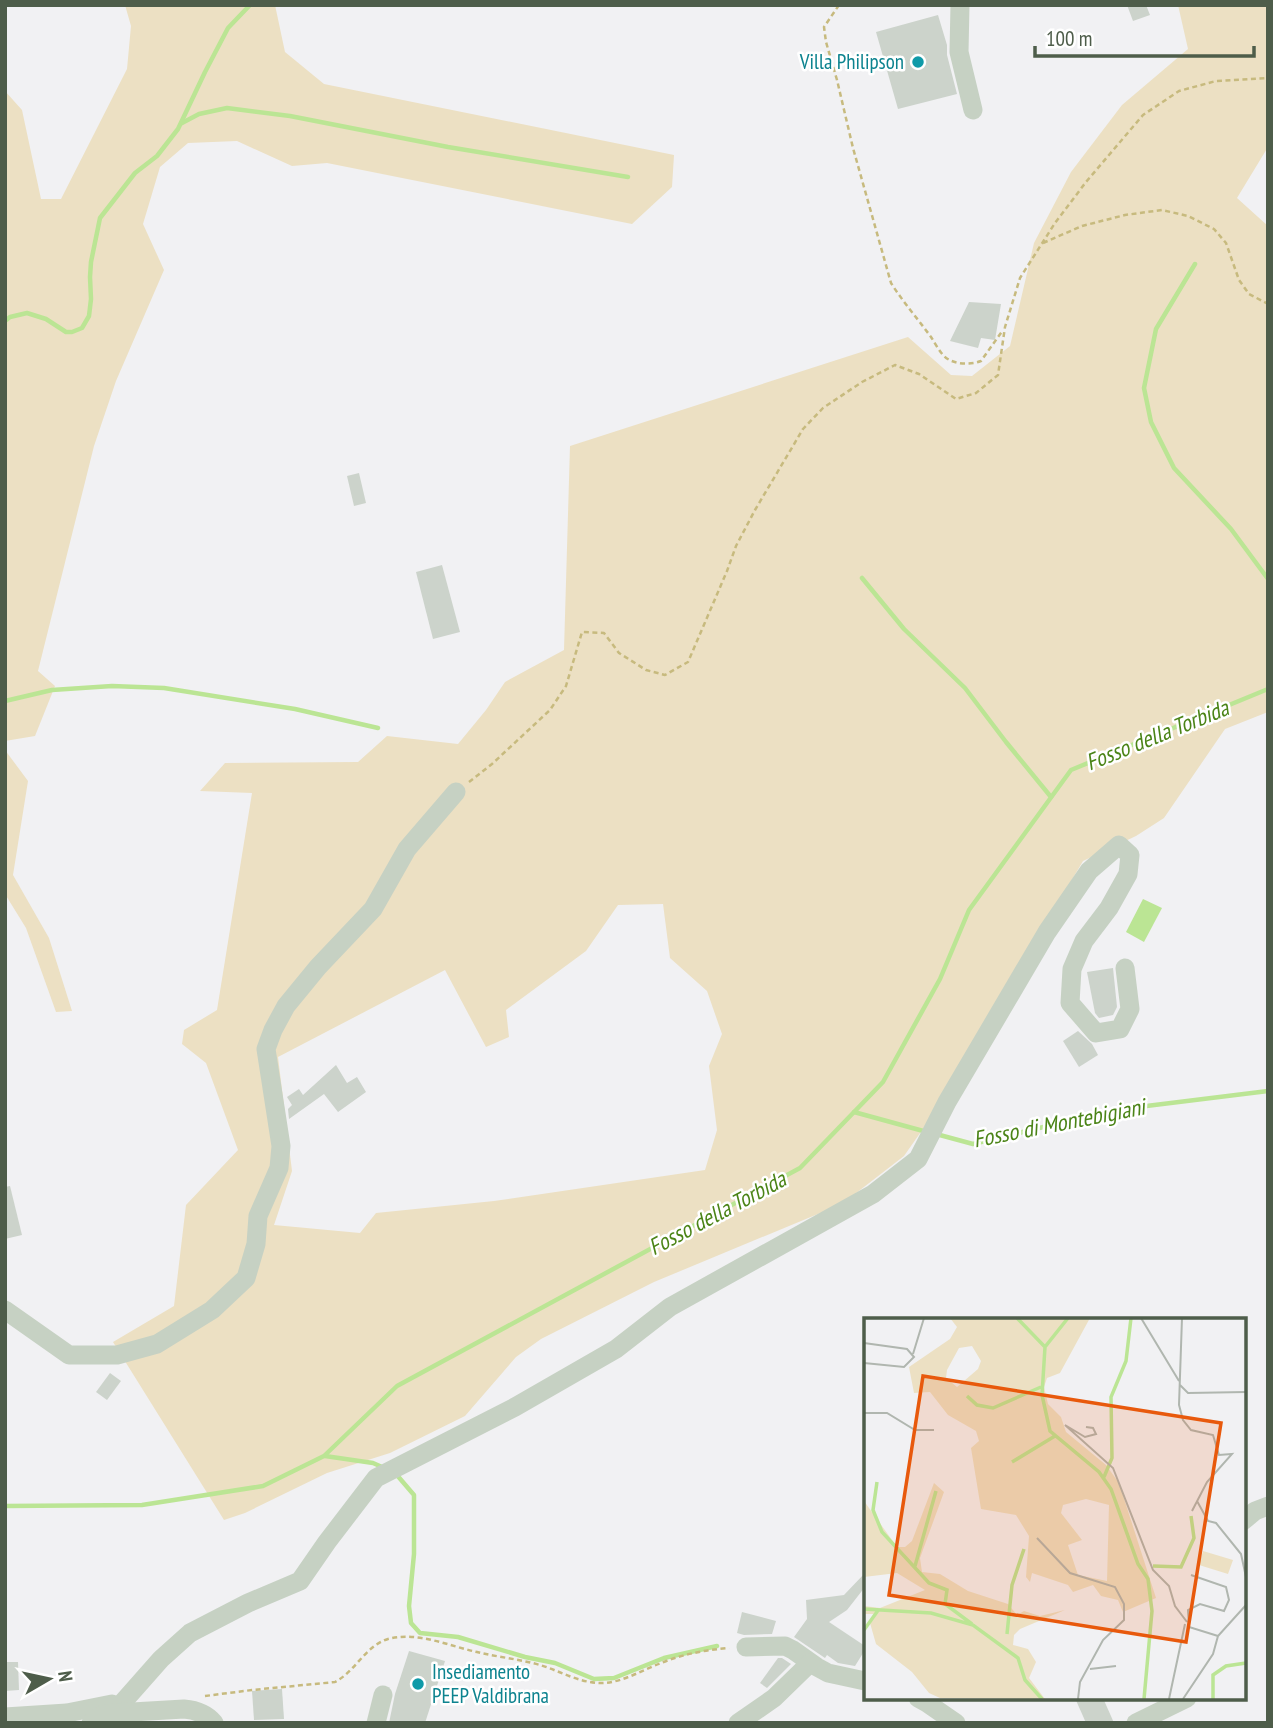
<svg xmlns="http://www.w3.org/2000/svg" width="1273" height="1728" font-family="'PT Sans Narrow',sans-serif">
  <rect width="100%" height="100%" fill="#f1f1f3"/>
  <g fill="#ece0c3" fill-rule="evenodd">
    <path d="M125,5H275L285,52L324,84L674,155L672,187L632,224L327,163L292,166L237,141L188,143L160,167L143,224L164,270L116,381L94,446L38,671L55,686L35,736L5,741V91L22,110L41,199H61L127,69L131,26Z"/>
    <path d="M1178,5H1268V147L1237,198L1268,226V712L1225,729L1164,818L1136,836L1083,861L932,1116L904,1156L842,1204L654,1282L541,1339L516,1357L465,1416L390,1453L327,1473L245,1513L224,1520L113,1342L174,1306L186,1205L238,1150L206,1063L182,1044L184,1030L217,1010L252,793L200,791L225,763L358,762L387,736L458,744L486,710L505,682L564,650L570,446L908,337L951,375L972,376L1010,346L1034,243L1071,172L1122,105L1188,49ZM663,904L670,958L707,991L722,1034L709,1066L717,1130L705,1170L494,1201L376,1213L360,1233L274,1225L292,1171L278,1057L445,970L486,1047L509,1037L506,1010L586,951L618,905Z"/>
    <path d="M5,750L28,781L13,875L49,938L72,1011L56,1012L26,928L5,894Z"/>
  </g>
  <path fill="#bbe594" d="M1143,899L1162,908L1144,942L1126,932Z"/>
  <g fill="none" stroke-linecap="round" stroke-linejoin="round">
    <g stroke="#bbe594" stroke-width="4.5">
      <path d="M182,123L199,114L227,108L290,116L448,147L628,177"/>
      <path d="M1195,264L1156,329L1144,388L1151,422L1174,468L1231,529L1268,579"/>
      <path d="M5,321L10,317L27,313L46,319L66,332H72L82,328L89,316L91,299L90,277L91,262L100,218L135,173L157,156L178,129L205,72L228,28L250,5"/>
      <path d="M862,578L904,629L965,688L1006,742L1051,797"/>
      <path d="M5,701L52,690L112,686L164,688L295,709L378,728"/>
      <path d="M854,1112L927,1132"/>
      <path d="M936,1134L973,1144L1114,1110L1268,1091"/>
      <path d="M325,1456L373,1463L382,1467"/>
      <path d="M396,1474L414,1495V1554L409,1606L411,1623L420,1633L458,1637L525,1657L555,1663L594,1679L614,1678L664,1658L717,1646"/>
      <path d="M5,1506L142,1505L263,1486L324,1456L397,1386L800,1168L883,1082L940,979L969,910L1071,770L1268,689"/>
    </g>
  </g>
  <g fill="#ccd3cb">
    <path d="M1127,5H1146L1150,15L1133,21Z"/>
    <path d="M938,15L947,45V55L957,94L898,109L876,32Z"/>
    <path d="M969,302L1001,304L995,340L981,338L978,348L950,341Z"/>
    <path d="M359,473L366,503L354,506L347,476Z"/>
    <path d="M442,565L460,632L433,639L416,572Z"/>
    <path d="M1113,968L1117,1007L1113,1015L1099,1018L1095,1013L1087,972Z"/>
    <path d="M1078,1031L1092,1044L1098,1055L1079,1067L1063,1041Z"/>
    <path d="M336,1065L347,1083L357,1077L366,1092L338,1112L324,1094L289,1119L288,1109L292,1105L287,1097L299,1089L303,1095Z"/>
    <path d="M10,1186L22,1235L5,1239V1187Z"/>
    <path d="M110,1373L121,1381L107,1400L96,1392Z"/>
    <path d="M865,1573V1587L847,1610L829,1622L865,1646V1650L855,1666L838,1663L827,1655L825,1658L794,1637L807,1619L806,1600L844,1595Z"/>
    <path d="M742,1612L776,1621L772,1634L744,1635L737,1633Z"/>
    <path d="M409,1651L445,1661L425,1723H389L395,1694Z"/>
    <path d="M778,1658H782L791,1664L767,1688L760,1683Z"/>
    <path d="M5,1662H18L19,1690L5,1691Z"/>
    <path d="M282,1689L284,1719L254,1720L252,1691Z"/>
    <path d="M1075,1698H1103L1114,1723H1086Z"/>
  </g>
  <g fill="none" stroke-linecap="round" stroke-linejoin="round">
    <g stroke="#c7ba7e" stroke-width="2.5" stroke-dasharray="5 3.5" stroke-linecap="butt">
      <path d="M839,5L824,27L826,42L837,80L853,148L891,283C903,302 918,319 931,337C935,343 939,351 944,356C953,365 970,365 981,361L1003,330"/>
      <path d="M1043,243L1082,226L1125,215L1162,210L1188,216L1214,229L1226,243L1239,280L1249,294L1268,304"/>
      <path d="M469,782L492,764L550,710L566,686L582,632L604,633L619,653L646,670L665,675L688,662L727,571L736,546L755,510L803,429L823,408L862,382L895,365L919,374L956,399L976,393L998,375L1005,327L1020,278L1055,223L1086,182L1143,115L1179,91L1216,81L1268,78"/>
      <path d="M205,1696L252,1690L335,1682C356,1671 365,1646 388,1639C417,1631 449,1646 477,1652C497,1657 519,1659 540,1665C560,1671 579,1683 601,1683C622,1683 642,1670 661,1663C683,1654 705,1650 729,1648"/>
    </g>
    <g stroke="#c6d1c3" stroke-width="19">
      <path d="M960,5L959,52L973,110"/>
      <path d="M5,1310L69,1355H117L157,1344L212,1310L246,1278L256,1244L258,1216L279,1168L281,1146L266,1049L273,1030L286,1006L318,967L373,909L407,849L456,792"/>
      <path d="M1243,1521L1255,1511L1268,1506"/>
      <path d="M746,1647L785,1646L793,1650L817,1667L828,1673L865,1681"/>
      <path d="M918,1698L927,1703L956,1723"/>
      <path d="M115,1713L123,1702L161,1659L190,1633L248,1603L300,1581L327,1542L376,1478L515,1407L616,1349L670,1307L873,1194L918,1159L947,1102L1047,932L1089,871L1119,845L1130,855L1128,874L1109,908L1084,941L1072,969L1070,1003L1096,1033L1120,1029L1130,1009L1125,968"/>
      <path d="M5,1717L67,1713L112,1704"/>
      <path d="M91,1723L102,1715L115,1713L184,1709C196,1710 206,1713 214,1723"/>
      <path d="M376,1723L383,1695"/>
      <path d="M738,1723L774,1698L810,1663"/>
      <path d="M1136,1723L1187,1698"/>
    </g>
  </g>
  <g fill="#0f9aa8" stroke="#fff" stroke-width="2.5">
    <circle cx="918" cy="62" r="7"/>
    <circle cx="418" cy="1684" r="7"/>
  </g>
  <g text-anchor="middle" stroke-width="5" stroke-linejoin="round" paint-order="stroke">
    <g font-size="21" fill="#0d838f" stroke="#fff" text-anchor="end">
      <text x="904" y="69">Villa Philipson</text>
      <text x="432" y="1679" text-anchor="start">Insediamento<tspan x="432" dy="24">PEEP Valdibrana</tspan></text>
    </g>
    <g font-size="23" font-style="italic" fill="#4b8417" stroke="#fff">
      <text transform="translate(1157 735) rotate(-22)" y="8">Fosso della Torbida</text>
      <text transform="translate(1059 1123) rotate(-11)" y="8">Fosso di Montebigiani</text>
      <text transform="translate(717 1213) rotate(-28)" y="8">Fosso della Torbida</text>
    </g>
  </g>
  <g transform="translate(864 1318)">
    <rect width="382" height="382" fill="#f1f1f3"/>
    <path d="M86,0H226L196,55L183,60L180,69L184,86L197,99L202,114L242,147L255,165L292,280L259,294L254,282L237,278L229,267L209,274L204,267L168,255L166,264L162,259L165,218L152,197L117,191L107,130L115,123L112,113L84,97L66,74L50,75L45,49L86,21L93,9ZM108,28L117,43L114,51L93,69L82,60L83,52L95,30ZM222,181L245,187L243,263L214,257L204,227L218,222L197,195L199,187ZM70,165L80,174L56,240L58,254L76,256L104,273L144,286L153,297L160,293L176,298L201,292L156,311L150,317L149,327L164,331L172,344L165,360L181,381L76,380L65,375L48,354L12,326L6,305L13,296H0V288L16,290L61,272L33,255L0,259V183L33,229H41L48,223ZM339,233L369,242L364,256L335,247Z" fill="#ece0c3" fill-rule="evenodd"/>
    <path fill="none" stroke="#bbe594" stroke-width="3.5" d="M153,0L181,29M204,0L181,29L178,77L186,113L235,154L247,171L274,246L284,261L288,293L280,381M103,78L113,87L129,90L177,69M148,144L191,118M240,159L248,140L247,79L262,43L267,0M13,164L9,192L18,214L65,265L83,272L81,286L108,306M51,248L72,173M289,248L317,249L330,220L327,198M0,291L67,295L109,307L154,340L161,362L178,381M0,312L15,291M143,316L148,267L160,231M349,381V357L362,348L382,345"/>
    <path fill="none" stroke="#b0b6af" stroke-width="2" d="M277,0L315,63M318,0L315,87L319,102L327,112L349,117L355,137L368,136L343,164L328,193M0,25L43,31L50,39L40,49L0,45M49,36L60,0M316,67L324,75L382,74M0,95H23L51,112H70M222,109L229,110L232,116L221,119L201,107L249,150L289,252L305,268L311,288L323,304M333,183L344,203L352,205L377,236L382,259M173,220L206,255L251,269L260,286V302L239,322L216,364L214,381M327,257L362,269L365,282L360,293L336,286L324,292L325,309L354,318M226,351L252,348M305,381L321,306M319,381L349,336L354,318L382,287"/>
    <path fill="#e8590c" fill-opacity="0.15" stroke="#e8590c" stroke-width="3.5" d="M59,58L357,105L322,324L25,277Z"/>
    <rect width="382" height="382" fill="none" stroke="#4e5d4a" stroke-width="3.5"/>
  </g>
  <rect width="1273" height="1728" fill="none" stroke="#4e5d4a" stroke-width="14"/>
  <g transform="translate(49 1679) rotate(81)" stroke="#ffffff" stroke-width="5" paint-order="stroke">
  <path d="M0-5L12 26L0 18L-12 26Z" fill="#4e5d4a"/>
  <text y="-10" font-size="19" font-weight="bold" text-anchor="middle" fill="#4e5d4a">N</text>
  </g>
  <path d="M1035 46v10h219v-10" fill="none" stroke="#4e5d4a" stroke-width="3.5"/>
  <text x="1046" y="46" font-size="21" fill="#4e5d4a" stroke="#ffffff" stroke-width="5" paint-order="stroke">100 m</text>
</svg>
